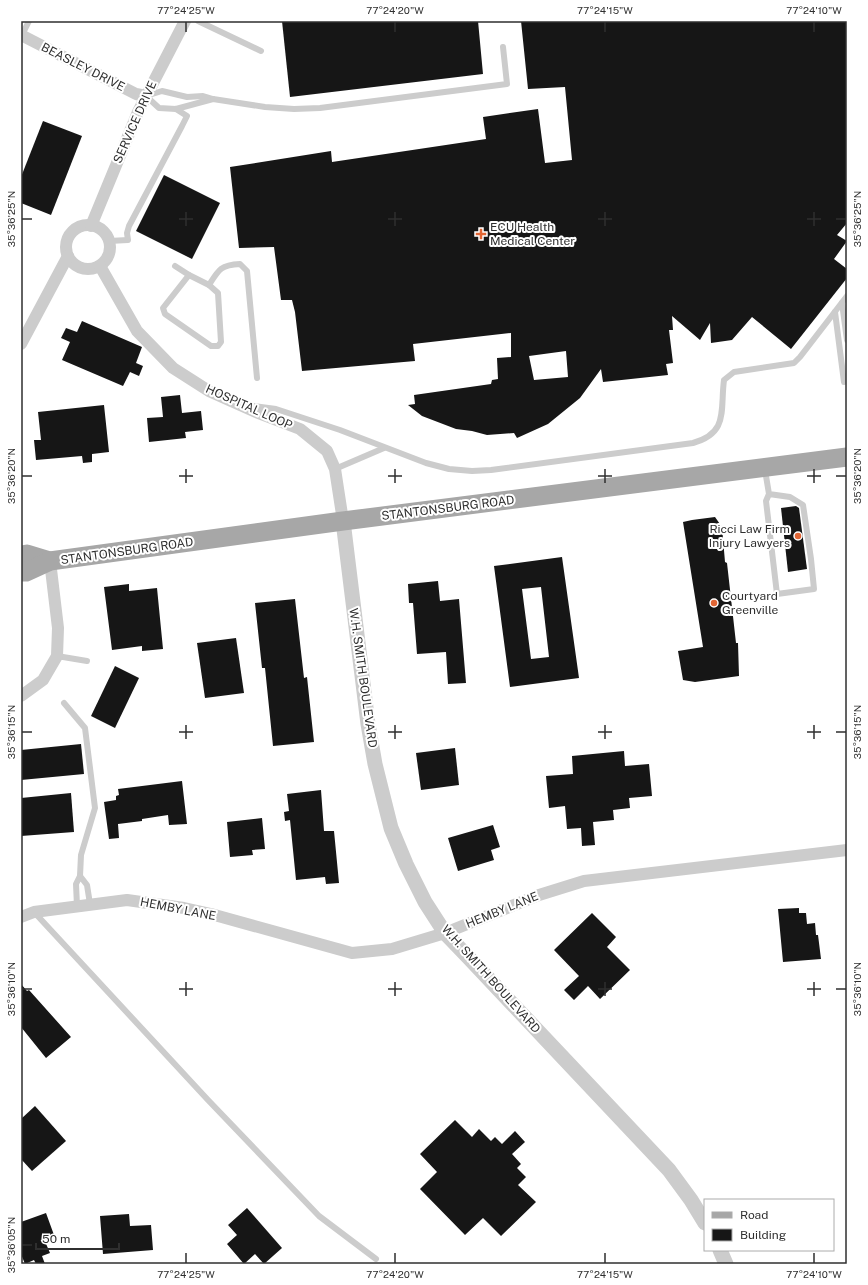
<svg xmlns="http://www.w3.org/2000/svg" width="868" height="1285" font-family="'Public Sans',sans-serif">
  <rect width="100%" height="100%" fill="#fff"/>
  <g fill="#161616" fill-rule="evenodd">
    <path d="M282,21H478L483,74L290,97Z"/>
    <path d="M521,21H847V223L837,235L847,241L834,259L847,269V278L791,349L752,317L732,340L711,343L710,323L700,340L672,316L673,330H669L673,363L666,364L668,375L603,382L601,369L580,398L548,424L517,438L514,433L487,435L472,431L456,429L422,416L408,405L415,404L414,395L491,384L492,380L498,379L497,358L511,357V333L413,344L415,361L302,371L295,312L292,300H281L274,247L239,248L230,167L331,151L332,162L486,139L483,117L538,109L545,163L572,160L565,87L528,89ZM566,351L568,377L534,380L529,356Z"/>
    <path d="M43,121L82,136L51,215L21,203V177Z"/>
    <path d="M164,175L220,203L192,259L136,231Z"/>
    <path d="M82,321L142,347L136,363L143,366L139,376L130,372L123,386L62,360L70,342L61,338L66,328L77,332Z"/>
    <path d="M180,395L182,413L201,411L203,430L185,432L186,438L149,442L147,418L163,417L161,397Z"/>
    <path d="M104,405L109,452L92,454V462L83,463L82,456L36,460L34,440H41L38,412Z"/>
    <path d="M796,506L799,508L807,569L788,572L781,508Z"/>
    <path d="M715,517L722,527L725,562L727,563L736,643H738L739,676L695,682L683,680L678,651L703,647L683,522L692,520Z"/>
    <path d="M562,557L579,678L510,687L494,566ZM541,587L549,657L531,659L522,589Z"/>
    <path d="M438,581L440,601L459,599L466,683L448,684L446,652L417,654L413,603H409L408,584Z"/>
    <path d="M129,584V591L157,588L163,649L142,651V646L112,650L104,587Z"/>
    <path d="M295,599L304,678L307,677L314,742L273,746L265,668H262L255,603Z"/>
    <path d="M236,638L244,693L205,698L197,643Z"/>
    <path d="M115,666L139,678L115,728L91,716Z"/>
    <path d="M81,744L84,774L21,780V750Z"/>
    <path d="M455,748L459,785L421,790L416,753Z"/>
    <path d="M624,751L625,766L649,764L652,796L629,798L630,808L613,810L614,820L593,822L595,845L582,846L581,828L567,829L565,806L549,808L546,776L573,774L572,756Z"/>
    <path d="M182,781L187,824L169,825L168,815L142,819V821L118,824L119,838L109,839L104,802L116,800V796L119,795L118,789Z"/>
    <path d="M321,790L324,831H334L339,883L326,884L325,877L296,880L290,820L285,821L284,812L289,811L287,794Z"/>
    <path d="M71,793L74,832L21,836V798Z"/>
    <path d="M262,818L265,849L252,850L253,855L230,857L227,822Z"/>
    <path d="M493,825L500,847L491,850L494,860L458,871L448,838Z"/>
    <path d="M799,908V913H806L807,924L815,923L816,935H818L821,959L783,962L778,909Z"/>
    <path d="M592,913L616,937L607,947L630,970L600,999L588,986L574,1000L564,990L579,976L554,950Z"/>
    <path d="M21,984L27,991L29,990L71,1037L46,1058L21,1027Z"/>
    <path d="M35,1106L66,1141L32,1171L21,1159V1119Z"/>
    <path d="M455,1120L472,1137L479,1129L491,1141L495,1137L502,1144L515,1131L525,1142L512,1154L521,1164L517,1168L526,1177L518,1185L536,1202L501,1236L483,1218L465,1235L420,1189L437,1172L420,1154Z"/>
    <path d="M247,1208L282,1248L264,1264L255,1254L244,1264L227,1244L237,1235L228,1225Z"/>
    <path d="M46,1213L54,1235L44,1239L50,1253L42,1256L45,1264H36L34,1260L25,1264L21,1254V1222Z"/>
    <path d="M129,1214L130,1226L151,1225L153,1250L103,1254L100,1216Z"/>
  </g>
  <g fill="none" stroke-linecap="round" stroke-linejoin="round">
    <g stroke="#ccc" stroke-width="6">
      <path d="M198,21L261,51"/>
      <path d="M22,35L29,21"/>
      <path d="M162,91L187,97L203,96L213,99L176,109L159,108L146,96Z"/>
      <path d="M213,99L265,107L294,109L320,108L507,84L503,47"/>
      <path d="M109,241L128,240L127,233L129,226L182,126L187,116L176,109"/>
      <path d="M175,266L189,275L209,285C219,269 221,265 240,264L247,271L257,378"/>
      <path d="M189,275L163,308L165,314L211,346H218L221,342L218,293L209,285"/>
      <path d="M842,303L847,340"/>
      <path d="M835,312L844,382"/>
      <path d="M253,406L276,409L340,430L426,463L449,469L472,471L491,470L693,443C729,433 720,410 724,380L734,372L794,363L800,357L847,296"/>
      <path d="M335,469L384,448"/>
      <path d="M765,470L769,494L766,501L777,594L814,589L811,559L803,505L790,497L769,494"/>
      <path d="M57,656L87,661"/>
      <path d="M64,703L85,728L95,808L81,855L80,876"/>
      <path d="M77,906L76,884L80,876L87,885L90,904"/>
      <path d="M34,912L208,1100L319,1216L376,1259"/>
    </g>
    <g stroke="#ccc" stroke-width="12">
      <path d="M21,35L136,94L146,96"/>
      <circle cx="88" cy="247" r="22"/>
      <path d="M91,226L138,112L185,21"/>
      <path d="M100,266L137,331L173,368L209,391L256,412L300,429L327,451L335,469L343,521"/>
      <path d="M21,344L68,256"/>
      <path d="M21,696L43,680L57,656L58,628L50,561"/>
      <path d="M21,917L34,912L127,900L184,908L211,914L352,953L392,949L445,933L539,895L584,881L847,850"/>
    </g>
    <g stroke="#ccc" stroke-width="15">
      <path d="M343,521L368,724L375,764L391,828L406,864L425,902L445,933L469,958L669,1170L691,1200L705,1223"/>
      <path d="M720,1250L726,1264"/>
    </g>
    <g stroke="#a7a7a7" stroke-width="19">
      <path d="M21,555L27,554L50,561"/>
      <path d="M21,572H26L50,561L343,521L847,457"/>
    </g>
  </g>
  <path fill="none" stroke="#2f2f2f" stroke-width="1.5" d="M186,22V32M395,22V32M605,22V32M814,22V32M186,212V226M395,212V226M605,212V226M814,212V226M22,219H32M179,219H193M388,219H402M598,219H612M807,219H821M836,219H846M186,469V483M395,469V483M605,469V483M814,469V483M22,476H32M179,476H193M388,476H402M598,476H612M807,476H821M836,476H846M186,725V739M395,725V739M605,725V739M814,725V739M22,732H32M179,732H193M388,732H402M598,732H612M807,732H821M836,732H846M186,982V996M395,982V996M605,982V996M814,982V996M22,989H32M179,989H193M388,989H402M598,989H612M807,989H821M836,989H846M22,1245H32M186,1253V1263M395,1253V1263M605,1253V1263M814,1253V1263"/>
  <g fill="#e16635" stroke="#fff" stroke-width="1.5">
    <path d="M479 228h4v4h4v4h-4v4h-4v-4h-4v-4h4z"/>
    <circle cx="798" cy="536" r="4"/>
    <circle cx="714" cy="603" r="4"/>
  </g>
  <g text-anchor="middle" stroke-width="4" stroke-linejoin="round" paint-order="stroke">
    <g font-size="12" fill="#2f2f2f" stroke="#fff">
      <text transform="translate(83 67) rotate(27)" y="4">BEASLEY DRIVE</text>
      <text transform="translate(135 122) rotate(-66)" y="4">SERVICE DRIVE</text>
      <text transform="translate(249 407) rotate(24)" y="4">HOSPITAL LOOP</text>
      <text transform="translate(448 508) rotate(-7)" y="4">STANTONSBURG ROAD</text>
      <text transform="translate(127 551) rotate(-8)" y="4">STANTONSBURG ROAD</text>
      <text transform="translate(363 678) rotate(82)" y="4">W.H. SMITH BOULEVARD</text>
      <text transform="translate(178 909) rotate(11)" y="4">HEMBY LANE</text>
      <text transform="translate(502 910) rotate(-22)" y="4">HEMBY LANE</text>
      <text transform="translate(491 979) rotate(48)" y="4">W.H. SMITH BOULEVARD</text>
    </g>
    <g font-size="12" fill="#2f2f2f" stroke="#fff" text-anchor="start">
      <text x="490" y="231">ECU Health<tspan x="490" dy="14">Medical Center</tspan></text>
      <text x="790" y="533" text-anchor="end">Ricci Law Firm<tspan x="790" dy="14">Injury Lawyers</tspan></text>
      <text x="722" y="600">Courtyard<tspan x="722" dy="14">Greenville</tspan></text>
    </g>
  </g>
  <rect width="868" height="1285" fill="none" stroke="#ffffff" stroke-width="44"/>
  <rect x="704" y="1199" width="130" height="52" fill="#ffffff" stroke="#acacac"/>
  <rect x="712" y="1212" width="20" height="6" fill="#a7a7a7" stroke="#acacac"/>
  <text x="740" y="1219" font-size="12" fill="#2f2f2f">Road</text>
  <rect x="712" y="1229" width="20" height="12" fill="#161616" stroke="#acacac"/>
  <text x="740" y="1239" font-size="12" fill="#2f2f2f">Building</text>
  <path d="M36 1243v6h83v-6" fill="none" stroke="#2f2f2f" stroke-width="2"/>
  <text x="42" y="1243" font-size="12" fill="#2f2f2f" stroke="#ffffff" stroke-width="3" paint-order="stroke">50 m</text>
  <rect x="22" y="22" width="824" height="1241" fill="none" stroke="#2f2f2f" stroke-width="1.5"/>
  <g font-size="10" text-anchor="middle" fill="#2f2f2f">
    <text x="186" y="14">77°24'25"W</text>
    <text x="395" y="14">77°24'20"W</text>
    <text x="605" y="14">77°24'15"W</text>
    <text x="814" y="14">77°24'10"W</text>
    <text transform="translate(11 219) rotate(-90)" y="4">35°36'25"N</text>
    <text transform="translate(857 219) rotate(-90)" y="4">35°36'25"N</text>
    <text transform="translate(11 476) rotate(-90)" y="4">35°36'20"N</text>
    <text transform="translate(857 476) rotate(-90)" y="4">35°36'20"N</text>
    <text transform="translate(11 732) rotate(-90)" y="4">35°36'15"N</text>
    <text transform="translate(857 732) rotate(-90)" y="4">35°36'15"N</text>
    <text transform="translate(11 989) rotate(-90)" y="4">35°36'10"N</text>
    <text transform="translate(857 989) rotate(-90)" y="4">35°36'10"N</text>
    <text transform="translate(11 1245) rotate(-90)" y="4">35°36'05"N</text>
    <text x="186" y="1278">77°24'25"W</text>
    <text x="395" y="1278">77°24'20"W</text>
    <text x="605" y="1278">77°24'15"W</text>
    <text x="814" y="1278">77°24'10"W</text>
  </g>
</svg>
